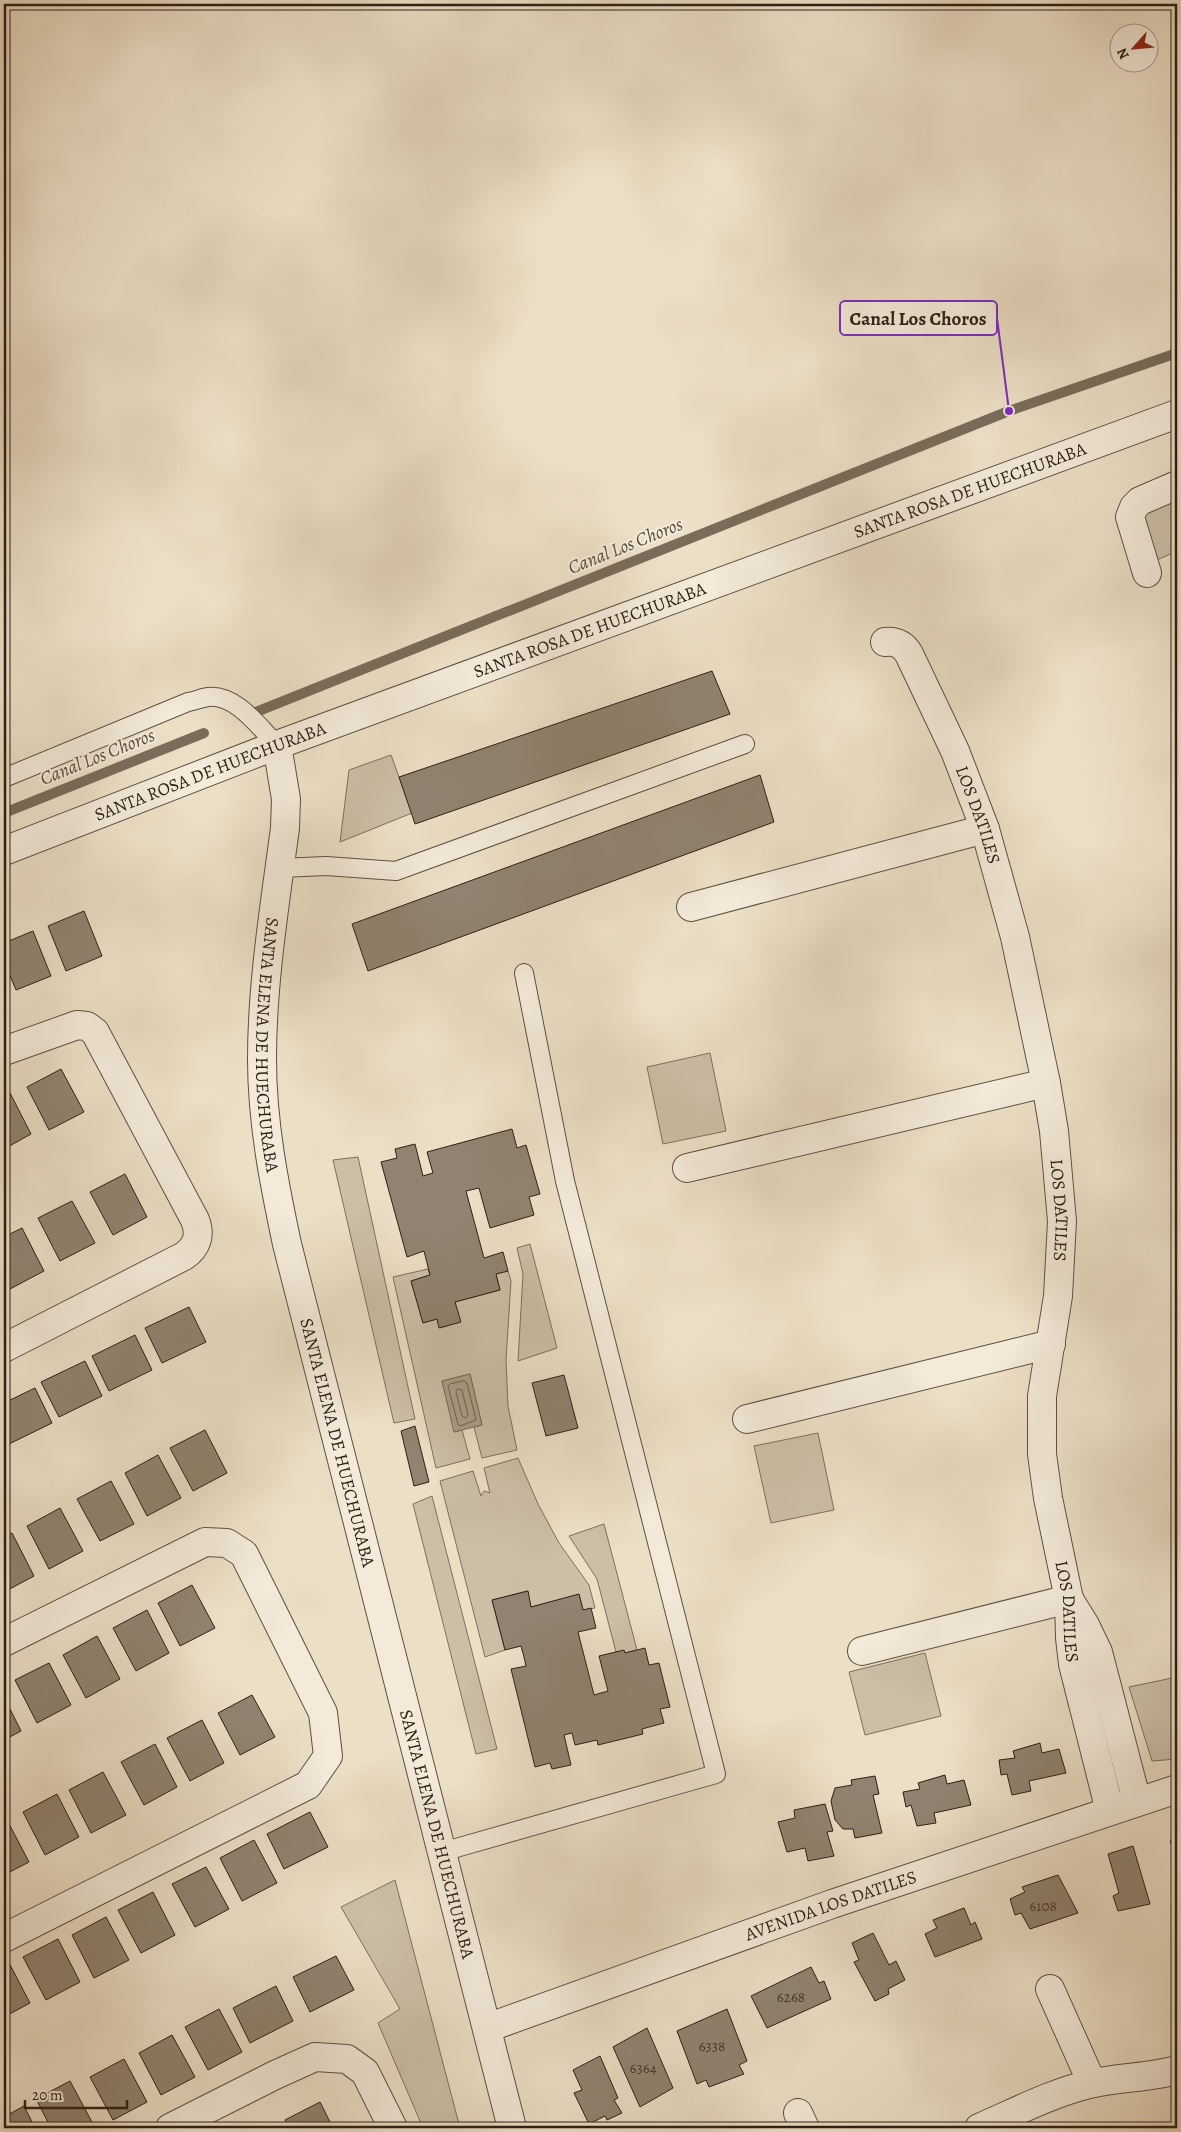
<svg xmlns="http://www.w3.org/2000/svg" width="1181" height="2132" font-family="Alegreya,serif">
  <rect width="100%" height="100%" fill="#ecdfc6"/>
  <filter id="stains"><feTurbulence type="fractalNoise" baseFrequency=".004" numOctaves="4"/><feColorMatrix values="0 0 0 0 .2 0 0 0 0 .09 0 0 0 0 .02 0 0 0 .5 -.17"/></filter>
  <radialGradient id="worn" r=".72"><stop offset=".6" stop-color="#630" stop-opacity="0"/><stop offset="1" stop-color="#630" stop-opacity=".3"/></radialGradient>
  <g fill="#ccbfa8" stroke="#7c705e">
    <path d="M1177,498V551L1157,560L1139,514Z"/>
    <path d="M391,755L412,813L340,842L349,770Z"/>
    <path d="M710,1053L726,1131L663,1144L647,1067Z"/>
    <path d="M358,1157L415,1419L394,1423L333,1160Z"/>
    <path d="M530,1244L557,1348L518,1361L523,1274L517,1248Z"/>
    <path d="M428,1269L430,1275L411,1281L423,1323L437,1319L440,1328L460,1322L455,1302L500,1290L496,1274L508,1271L511,1281L506,1360L508,1406L517,1450L482,1458L474,1427L482,1425L470,1374L442,1381L455,1432L462,1430L470,1459L436,1468L393,1277Z"/>
    <path d="M818,1433L834,1510L771,1523L754,1446Z"/>
    <path d="M518,1458L538,1504L559,1543L589,1585L595,1608L583,1610L579,1595L531,1607L527,1591L492,1600L505,1650L485,1657L440,1481L473,1471L481,1496L484,1491L490,1493L484,1468Z"/>
    <path d="M432,1496L497,1749L476,1754L413,1504Z"/>
    <path d="M604,1524L637,1650L625,1653L616,1652L597,1579L569,1536Z"/>
    <path d="M925,1653L941,1716L865,1735L849,1672Z"/>
    <path d="M1177,1677V1759L1152,1761L1129,1687Z"/>
    <path d="M395,1880L460,2128H423L378,2023L400,2009L341,1907Z"/>
  </g>
  <path fill="#ab9e8a" stroke="#796c5b" d="M470,1374L482,1425L454,1432L442,1381Z"/>
  <g fill="none" stroke-linecap="round" stroke-linejoin="round">
    <g stroke="#6c5f50" stroke-width="1">
      <path d="M464,1381L467,1383L476,1420L460,1426L458,1424L448,1386L450,1384Z"/>
      <path d="M458,1389L462,1390L468,1415L466,1418L462,1416L456,1392Z"/>
    </g>
    <g stroke="#796c5b" stroke-width="10">
      <path d="M256,712L1009,411L1177,353"/>
      <path d="M4,813L204,733"/>
    </g>
  </g>
  <g fill="#908371" stroke="#2d2015">
    <path d="M712,671L730,714L415,824L399,777Z"/>
    <path d="M760,775L774,822L368,971L352,924Z"/>
    <path d="M84,911L102,956L66,971L48,926Z"/>
    <path d="M33,931L51,976L16,990L4,961V943Z"/>
    <path d="M61,1069L84,1112L49,1130L27,1087Z"/>
    <path d="M9,1091L31,1134L4,1149V1094Z"/>
    <path d="M512,1129L517,1148L526,1145L540,1194L529,1197L534,1215L490,1228L479,1188L466,1191L484,1258L503,1252L508,1271L496,1274L500,1290L455,1302L461,1322L439,1328L437,1319L423,1323L411,1281L430,1275L424,1251L407,1257L381,1162L397,1158L395,1149L415,1144L423,1176L433,1173L427,1152Z"/>
    <path d="M125,1174L147,1217L113,1235L90,1192Z"/>
    <path d="M72,1201L95,1243L60,1261L38,1218Z"/>
    <path d="M22,1228L44,1271L10,1289L4,1278V1237Z"/>
    <path d="M189,1307L206,1342L162,1363L145,1328Z"/>
    <path d="M135,1335L152,1370L109,1391L92,1356Z"/>
    <path d="M85,1361L102,1396L59,1417L41,1382Z"/>
    <path d="M564,1375L578,1428L546,1436L532,1383Z"/>
    <path d="M35,1388L52,1423L9,1444L4,1434V1403Z"/>
    <path d="M415,1426L429,1482L414,1486L401,1431Z"/>
    <path d="M205,1430L227,1473L193,1491L170,1448Z"/>
    <path d="M158,1455L181,1498L147,1516L125,1473Z"/>
    <path d="M111,1481L134,1524L100,1541L77,1499Z"/>
    <path d="M60,1508L83,1551L49,1569L27,1526Z"/>
    <path d="M12,1533L34,1576L4,1592V1537Z"/>
    <path d="M192,1585L215,1628L180,1646L158,1603Z"/>
    <path d="M528,1591L531,1607L579,1594L583,1610L591,1608L596,1628L578,1632L594,1695L608,1691L599,1656L624,1650L625,1653L645,1648L649,1665L659,1663L670,1707L660,1709L664,1723L642,1729L643,1734L598,1745L597,1740L575,1745L572,1733L564,1735L571,1765L552,1769L550,1763L535,1767L511,1669L526,1666L524,1657L521,1646L505,1650L492,1600Z"/>
    <path d="M147,1610L169,1653L136,1671L113,1628Z"/>
    <path d="M97,1636L120,1679L86,1698L63,1655Z"/>
    <path d="M49,1663L71,1705L37,1723L15,1680Z"/>
    <path d="M252,1695L275,1737L240,1755L218,1713Z"/>
    <path d="M4,1697L21,1731L4,1740Z"/>
    <path d="M202,1720L224,1763L190,1781L167,1738Z"/>
    <path d="M1040,1743L1042,1753L1059,1749L1066,1773L1029,1781L1031,1791L1012,1795L1007,1774L1001,1775L999,1760L1015,1758L1013,1751Z"/>
    <path d="M155,1744L177,1787L144,1805L121,1762Z"/>
    <path d="M103,1772L126,1815L91,1833L69,1790Z"/>
    <path d="M945,1775L947,1784L964,1780L971,1805L934,1813L936,1823L917,1826L911,1805L906,1807L903,1792L920,1789L918,1783Z"/>
    <path d="M875,1776L879,1794L873,1795L882,1833L855,1838L853,1829H843L835,1820L831,1801L835,1788L852,1785L851,1780Z"/>
    <path d="M57,1794L79,1837L45,1855L23,1812Z"/>
    <path d="M825,1804L833,1831L827,1832L834,1856L808,1861L805,1848L787,1852L778,1822L795,1818L794,1810Z"/>
    <path d="M310,1812L328,1847L284,1869L267,1834Z"/>
    <path d="M6,1818L29,1862L4,1875V1820Z"/>
    <path d="M1177,1838V1858L1170,1841Z"/>
    <path d="M254,1840L277,1883L242,1901L220,1858Z"/>
    <path d="M1133,1846L1150,1904L1118,1911L1113,1896L1119,1893L1108,1854Z"/>
    <path d="M206,1867L229,1909L195,1927L172,1884Z"/>
    <path d="M1058,1875L1078,1913L1030,1929L1021,1913L1015,1915L1010,1899L1025,1892L1022,1887Z"/>
    <path d="M153,1892L175,1935L141,1953L118,1910Z"/>
    <path d="M964,1908L971,1925L975,1922L982,1939L935,1957L925,1934L937,1928L933,1920Z"/>
    <path d="M106,1917L129,1960L94,1978L72,1935Z"/>
    <path d="M873,1933L889,1965L896,1961L905,1980L888,1989L889,1994L875,2001L854,1962L859,1960L852,1943Z"/>
    <path d="M58,1939L80,1982L46,2000L23,1957Z"/>
    <path d="M336,1956L354,1990L310,2012L293,1977Z"/>
    <path d="M8,1961L30,2003L4,2017V1963Z"/>
    <path d="M811,1967L819,1983L824,1981L831,1999L767,2028L751,1996Z"/>
    <path d="M276,1986L293,2021L250,2043L233,2008Z"/>
    <path d="M219,2009L242,2052L208,2070L185,2027Z"/>
    <path d="M727,2009L747,2061L739,2065L744,2074L709,2087L706,2080L697,2084L677,2031Z"/>
    <path d="M647,2028L673,2088L640,2107L613,2047Z"/>
    <path d="M172,2035L195,2077L161,2095L139,2053Z"/>
    <path d="M600,2056L618,2098L614,2100L622,2113L607,2120L605,2116L589,2124L574,2093L582,2090L573,2070Z"/>
    <path d="M124,2059L147,2102L113,2120L90,2077Z"/>
    <path d="M70,2081L93,2124L85,2128H51L36,2099Z"/>
    <path d="M320,2102L333,2128H289L285,2120Z"/>
    <path d="M24,2106L35,2128H4V2117Z"/>
  </g>
  <g fill="none" stroke-linecap="round" stroke-linejoin="round">
    <defs>
      <g id="service">
        <path d="M4,778L188,702C195,701 201,698 208,697C236,694 259,727 277,745"/>
        <path d="M280,868L326,866L396,871L745,744"/>
        <path d="M442,1852L716,1774L565,1181L524,973"/>
      </g>
      <g id="minor">
        <path d="M1147,573L1130,517L1134,507L1140,501L1177,485"/>
        <path id="s1" d="M885,642C896,641 903,644 909,654L955,751L985,829L1015,937L1046,1083L1054,1131L1062,1221L1058,1296L1042,1396V1454L1048,1498L1069,1599L1070,1638L1073,1664L1110,1811"/>
        <path id="s2" d="M277,745L286,799L285,828C275,904 262,982 262,1059C262,1122 274,1183 287,1244L512,2128"/>
        <path d="M691,907L985,829"/>
        <path d="M4,1051L77,1025L87,1026L95,1032L195,1220C201,1235 197,1247 184,1256L4,1348"/>
        <path d="M687,1168L1046,1083"/>
        <path d="M747,1419L1051,1344"/>
        <path d="M1070,1601L1085,1625L1098,1652L1137,1802"/>
        <path d="M4,1642L205,1542L227,1543L244,1554L323,1713L328,1756L308,1785L4,1938"/>
        <path d="M862,1651L1069,1599"/>
        <path d="M1050,1989L1092,2083"/>
        <path id="s3" d="M487,2028L832,1904L1177,1789"/>
        <path d="M798,2113L805,2128"/>
        <path d="M170,2128L275,2075L315,2057L347,2059L365,2072L393,2128"/>
        <path d="M979,2128C1016,2112 1052,2093 1090,2084C1119,2077 1149,2078 1177,2070"/>
      </g>
      <g id="tertiary">
        <path id="s4" d="M4,851L277,745L1177,414"/>
      </g>
    </defs>
    <use href="#service" stroke="#5d5041" stroke-width="20"/>
    <use href="#minor" stroke="#5d5041" stroke-width="30"/>
    <use href="#tertiary" stroke="#5d5041" stroke-width="30"/>
    <use href="#service" stroke="#f3eada" stroke-width="18"/>
    <use href="#minor" stroke="#f3eada" stroke-width="28"/>
    <use href="#tertiary" stroke="#f3eada" stroke-width="28"/>
  </g>
  <g text-anchor="middle" stroke-width="4" stroke-linejoin="round" paint-order="stroke">
    <g font-size="15" fill="#46392c">
      <text x="1043" y="1911">6108</text>
      <text x="791" y="2002">6268</text>
      <text x="712" y="2051">6338</text>
      <text x="643" y="2073">6364</text>
    </g>
    <g font-size="18" fill="#2d2015" stroke="#f3eada">
      <text dy="6" stroke="none"><textPath href="#s4" startOffset="1031">SANTA ROSA DE HUECHURABA</textPath></text>
      <text dy="6" stroke="none"><textPath href="#s4" startOffset="626">SANTA ROSA DE HUECHURABA</textPath></text>
      <text dy="6" stroke="none"><textPath href="#s4" startOffset="221">SANTA ROSA DE HUECHURABA</textPath></text>
      <text dy="6" stroke="none"><textPath href="#s1" startOffset="204">LOS DATILES</textPath></text>
      <text dy="6" stroke="none"><textPath href="#s2" startOffset="302">SANTA ELENA DE HUECHURABA</textPath></text>
      <text dy="6" stroke="none"><textPath href="#s1" startOffset="609">LOS DATILES</textPath></text>
      <text dy="6" stroke="none"><textPath href="#s2" startOffset="708">SANTA ELENA DE HUECHURABA</textPath></text>
      <text dy="6" stroke="none"><textPath href="#s1" startOffset="1014">LOS DATILES</textPath></text>
      <text dy="6" stroke="none"><textPath href="#s2" startOffset="1112">SANTA ELENA DE HUECHURABA</textPath></text>
      <text dy="6" stroke="none"><textPath href="#s3" startOffset="365">AVENIDA LOS DATILES</textPath></text>
    </g>
    <g font-size="19" font-style="italic" fill="#594c3e" stroke="#f3eada">
      <text transform="translate(625 545) rotate(-22)" y="7">Canal Los Choros</text>
      <text transform="translate(97 756) rotate(-22)" y="7">Canal Los Choros</text>
    </g>
  </g>
  <path fill="none" stroke="#7b2cbf" stroke-width="2" d="M1009 411L997 318"/>
  <circle fill="#7b2cbf" stroke="#f3eada" stroke-width="2" cx="1009" cy="411" r="5"/>
  <rect fill="#f3eada" stroke="#7b2cbf" stroke-width="2" x="840" y="301" width="157" height="34" rx="5"/>
  <g font-size="19" text-anchor="middle" font-weight="bold" fill="#2d2015">
    <text x="918" y="325">Canal Los Choros</text>
  </g>
  <rect width="1181" height="2132" fill="none" stroke="#ecdfc6" stroke-width="20"/>
  <rect x="5" y="5" width="1171" height="2122" fill="none" stroke="#2d2015" stroke-width="2.5"/>
  <rect x="10" y="10" width="1161" height="2112" fill="none" stroke="#2d2015"/>
  <g transform="translate(1134 48) rotate(243)"><circle r="24" fill="#f3eada" stroke="#a4998b"/>
  <path d="M0-4L9 19L0 12L-9 19Z" fill="#8f2418"/>
  <text y="-8" font-size="14" font-weight="bold" text-anchor="middle" fill="#2d2015">N</text>
  </g>
  <path d="M25 2100v8h102v-8" fill="none" stroke="#2d2015" stroke-width="2.5"/>
  <text x="32" y="2100" font-size="15" fill="#2d2015" stroke="#f3eada" stroke-width="4" paint-order="stroke">20 m</text>
  <rect width="100%" height="100%" filter="url(#stains)"/>
  <rect width="100%" height="100%" fill="url(#worn)"/>
</svg>
